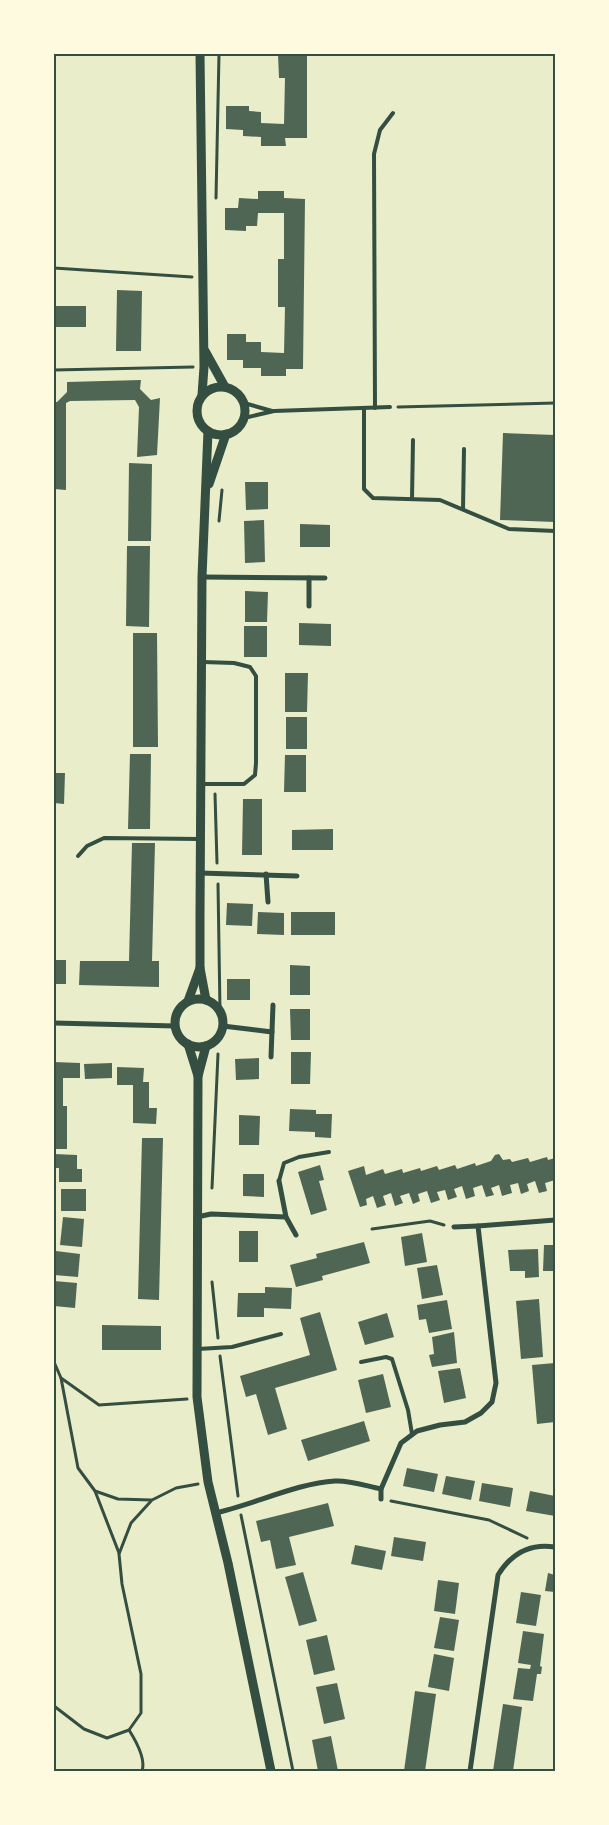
<svg xmlns="http://www.w3.org/2000/svg" width="609" height="1825" font-family="'Source Sans 3',sans-serif">
  <rect width="100%" height="100%" fill="#e9edc9"/>
  <g fill="#4f6655">
    <path d="M278,54H307V138H285L286,146H261V137L243,136V130L226,129V106H249V111L261,112V123L284,124L285,78H279Z"/>
    <path d="M258,191H284V198L305,199L303,369H286V376H261V368H243V360H227V334H246V342H261V352L284,353L285,307H278V259H284V213H258L257,226H246V231L225,230V208H238L239,198L258,199Z"/>
    <path d="M117,290L142,291L141,351H116Z"/>
    <rect x="54" y="306" width="32" height="21"/>
    <path d="M141,380L140,389L151,400L160,398L157,455L137,457L139,407L135,400L70,401L66,403V490L54,489V402H57L67,392V382Z"/>
    <path d="M503,433L555,435V522L500,520Z"/>
    <path d="M129,463L152,464L151,541H128Z"/>
    <path d="M245,482H268V509L246,510Z"/>
    <path d="M264,520L265,562L245,563L244,521Z"/>
    <path d="M300,524L330,525V547H300Z"/>
    <path d="M127,546H150L149,627L126,626Z"/>
    <path d="M245,591L268,592L267,622H245Z"/>
    <path d="M299,623L331,624V646L299,645Z"/>
    <rect x="244" y="626" width="23" height="31"/>
    <path d="M133,633H157L158,747H133Z"/>
    <path d="M285,673H308L307,712H285Z"/>
    <rect x="286" y="717" width="21" height="32"/>
    <path d="M130,754H151L150,829H128Z"/>
    <path d="M285,755H306V792H284Z"/>
    <path d="M54,773H65L64,804L54,803Z"/>
    <path d="M243,799H262V855H242Z"/>
    <path d="M333,829V850H292V830Z"/>
    <path d="M132,843H155L152,961H159V987L79,985L80,961H129Z"/>
    <path d="M227,903L253,904L252,926L226,925Z"/>
    <path d="M258,912L284,913V935L257,934Z"/>
    <rect x="291" y="912" width="44" height="23"/>
    <rect x="54" y="960" width="12" height="24"/>
    <path d="M290,965L310,966V995H290Z"/>
    <rect x="227" y="979" width="23" height="21"/>
    <path d="M290,1009H310V1040H291Z"/>
    <path d="M291,1052H311L310,1084H291Z"/>
    <path d="M259,1058V1079L236,1080L235,1059Z"/>
    <path d="M54,1062L80,1063V1078H63V1106H67V1149H54Z"/>
    <path d="M112,1063V1078L85,1079L84,1064Z"/>
    <path d="M117,1067L144,1068L143,1082H149V1108H157L156,1124L133,1123V1085H117Z"/>
    <path d="M290,1109L316,1110V1114H332L331,1138L315,1137V1132L289,1131Z"/>
    <path d="M239,1115L260,1116L259,1145H239Z"/>
    <path d="M142,1138H163L159,1300L138,1299Z"/>
    <path d="M54,1154L77,1155V1169H82V1182H59V1168H54Z"/>
    <path d="M499,1154L503,1160L510,1159L512,1162L528,1158L530,1162L547,1157L548,1160L555,1158V1180L545,1183L547,1191L539,1193L535,1181L527,1184L529,1191L521,1194L518,1183L510,1185L512,1193L502,1196L499,1185L491,1188L494,1195L486,1197L482,1185L473,1188L475,1196L466,1199L462,1186L454,1189L457,1197L448,1200L445,1190L437,1192L440,1200L431,1203L427,1191L418,1194L420,1201L413,1204L409,1193L400,1196L403,1203L395,1206L391,1193L383,1196L386,1205L377,1208L373,1196L366,1199L367,1205L360,1207L348,1171L364,1166L366,1175L383,1169L385,1174L402,1169L403,1173L420,1168L421,1171L437,1166L439,1170L455,1165L457,1169L475,1163L476,1166L491,1161L495,1155Z"/>
    <path d="M320,1165L324,1180L319,1181L327,1210L311,1215L298,1172Z"/>
    <path d="M243,1174H264V1197L243,1196Z"/>
    <rect x="61" y="1189" width="25" height="22"/>
    <path d="M63,1217L84,1219L82,1247L60,1245Z"/>
    <rect x="239" y="1231" width="19" height="31"/>
    <path d="M422,1233L427,1262L405,1266L401,1237Z"/>
    <path d="M364,1242L370,1263L322,1276L323,1280L296,1287L290,1265L317,1258L316,1254Z"/>
    <path d="M544,1245H555V1271H543Z"/>
    <path d="M538,1249L539,1277L525,1278V1271H510L508,1250Z"/>
    <path d="M56,1251L80,1254L78,1277L54,1275Z"/>
    <path d="M437,1265L443,1295L422,1299L417,1268Z"/>
    <path d="M54,1281L77,1283L75,1308L54,1306Z"/>
    <path d="M265,1287L292,1288L291,1309L264,1308V1317H237L238,1293H265Z"/>
    <path d="M539,1299L543,1357L521,1359L516,1301Z"/>
    <path d="M447,1300L452,1329L429,1333L426,1319L419,1320L417,1305Z"/>
    <path d="M320,1312L337,1370L275,1388L287,1429L268,1435L256,1394L246,1397L240,1376L310,1355L300,1318Z"/>
    <path d="M387,1313L394,1337L365,1345L358,1322Z"/>
    <path d="M102,1325L161,1326V1350H102Z"/>
    <path d="M454,1332L457,1363L432,1367L429,1355L434,1354L432,1337Z"/>
    <path d="M555,1363V1422L537,1424L532,1365Z"/>
    <path d="M460,1368L466,1398L444,1403L438,1371Z"/>
    <path d="M383,1374L391,1407L366,1413L358,1380Z"/>
    <path d="M364,1421L370,1441L308,1461L301,1440Z"/>
    <path d="M407,1468L438,1474L434,1492L403,1486Z"/>
    <path d="M446,1476L475,1481L471,1500L442,1494Z"/>
    <path d="M482,1483L513,1488L510,1507L479,1501Z"/>
    <path d="M530,1491L555,1496V1516L526,1511Z"/>
    <path d="M328,1503L334,1526L289,1537L296,1565L276,1569L270,1540L261,1542L256,1521Z"/>
    <path d="M394,1537L426,1542L423,1561L391,1556Z"/>
    <path d="M355,1545L386,1551L382,1570L351,1564Z"/>
    <path d="M303,1572L317,1621L299,1626L285,1577Z"/>
    <path d="M548,1573L555,1575V1592L545,1591Z"/>
    <path d="M438,1580L459,1583L455,1614L434,1611Z"/>
    <path d="M521,1592L541,1595L536,1626L516,1623Z"/>
    <path d="M440,1617L459,1620L454,1651L434,1648Z"/>
    <path d="M523,1631L544,1634L540,1666L542,1667L541,1674H537L533,1701L513,1699L518,1668L530,1669L531,1665L518,1663Z"/>
    <path d="M327,1635L335,1670L314,1675L306,1640Z"/>
    <path d="M434,1654L454,1658L449,1691L428,1687Z"/>
    <path d="M337,1683L345,1719L324,1724L316,1687Z"/>
    <path d="M415,1691L436,1694L425,1771H404Z"/>
    <path d="M503,1704L522,1707L513,1771H493Z"/>
    <path d="M331,1736L338,1771H318L312,1740Z"/>
  </g>
  <g fill="none" stroke-linecap="round" stroke-linejoin="round">
    <g stroke="#344e41" stroke-width="3">
      <path d="M216,198L219,54"/>
      <path d="M54,268L192,277"/>
      <path d="M54,370L193,367"/>
      <path d="M398,407L555,403"/>
      <path d="M219,521L222,490"/>
      <path d="M215,794L217,863"/>
      <path d="M218,884L220,1011"/>
      <path d="M212,1188L218,1054"/>
      <path d="M372,1229L430,1221L444,1225"/>
      <path d="M212,1282L218,1338"/>
      <path d="M220,1356L238,1496"/>
      <path d="M54,1362L61,1378L99,1405L187,1399"/>
      <path d="M61,1378L78,1468L95,1491L118,1499L151,1500"/>
      <path d="M95,1491L119,1553"/>
      <path d="M391,1501L489,1520L527,1538"/>
      <path d="M241,1515L293,1771"/>
      <path d="M54,1706L84,1729L107,1738L129,1730L141,1713V1674L122,1584L119,1554L131,1523L152,1500L176,1488L198,1484"/>
      <path d="M129,1730C136,1741 146,1759 142,1771"/>
    </g>
    <g stroke="#344e41" stroke-width="4">
      <path d="M244,403L272,411"/>
      <path d="M364,408V489L373,498L440,500L509,529L555,531"/>
      <path d="M375,408L374,154L380,130L393,113"/>
      <path d="M244,418L274,411L390,407"/>
      <path d="M412,499L413,440"/>
      <path d="M463,509L464,449"/>
      <path d="M202,784H244L255,775L256,763V676L250,667L234,663L203,662"/>
      <path d="M78,856L87,846L104,838L200,839"/>
      <path d="M279,1181L284,1163L299,1157L329,1152"/>
      <path d="M198,1349L232,1347L281,1334"/>
      <path d="M361,1362L386,1357L392,1359L408,1410L412,1434"/>
    </g>
    <g stroke="#344e41" stroke-width="5">
      <path d="M202,577L325,578"/>
      <path d="M309,578V606"/>
      <path d="M200,873L297,876"/>
      <path d="M266,874L268,902"/>
      <path d="M54,1023L175,1026"/>
      <path d="M223,1026L272,1032"/>
      <path d="M271,1057L273,1005"/>
      <path d="M279,1181L286,1217L296,1235"/>
      <path d="M197,1217L211,1214L286,1217"/>
      <path d="M454,1227L478,1226"/>
      <path d="M381,1499V1489L401,1443L417,1431L440,1425L465,1422L481,1413L492,1402L496,1383L478,1226L555,1220"/>
      <path d="M215,1513C253,1505 297,1483 335,1481C349,1480 366,1486 381,1489"/>
      <path d="M470,1771L498,1575C511,1554 530,1543 555,1547"/>
    </g>
    <g stroke="#344e41" stroke-width="9">
      <path d="M200,54L204,367L202,395"/>
      <path d="M205,351L225,387"/>
      <circle cx="221" cy="411" r="24"/>
      <path d="M209,484L226,434"/>
      <circle cx="199" cy="1023" r="24"/>
      <path d="M206,1000L200,968V915L202,577L208,431"/>
      <path d="M188,1001L200,968"/>
      <path d="M188,1044L198,1076"/>
      <path d="M206,1046L198,1076L197,1397L208,1482L228,1563L271,1771"/>
    </g>
  </g>
  <rect width="609" height="1825" fill="none" stroke="#fefae0" stroke-width="110"/>
  <rect x="55" y="55" width="499" height="1715" fill="none" stroke="#344e41" stroke-width="2"/>
</svg>
